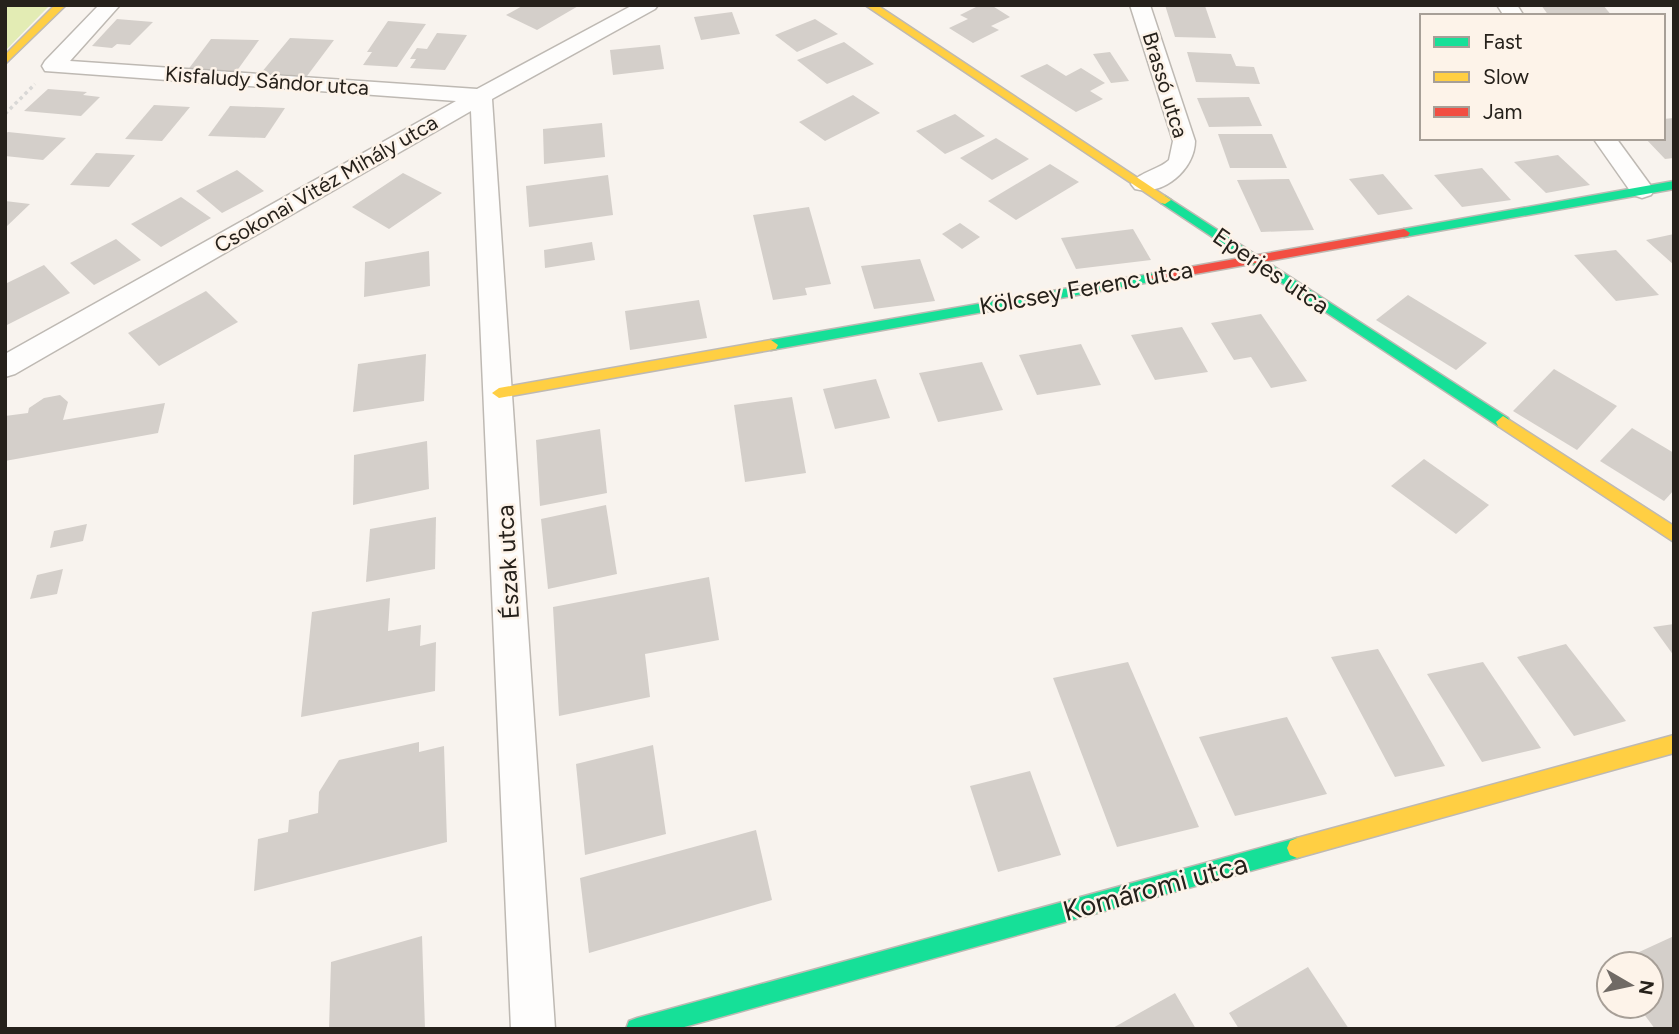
<svg xmlns="http://www.w3.org/2000/svg" width="1679" height="1034" font-family="Figtree,sans-serif">
  <rect width="100%" height="100%" fill="#f8f3ee"/>
  <path fill="#e3ecb4" d="M5,5H50L5,51Z"/>
  <g fill="#d4cfca">
    <path d="M524,5H580L537,30L506,15Z"/>
    <path d="M980,5H991L1010,17L991,26L999,30L973,43L949,28L968,19L960,15Z"/>
    <path d="M1165,5L1205,6L1216,38L1175,37Z"/>
    <path d="M1541,5H1603L1612,16H1549Z"/>
    <path d="M732,12L740,34L701,40L694,17Z"/>
    <path d="M117,19L153,22L130,45L117,44L112,48L92,46Z"/>
    <path d="M815,19L838,34L797,52L775,35Z"/>
    <path d="M388,21L426,24L397,67L363,65L372,52H367Z"/>
    <path d="M437,33L467,35L445,70L410,68L416,59H410L417,48L427,49Z"/>
    <path d="M290,38L334,40L307,76L261,73Z"/>
    <path d="M211,39L259,40L236,72L187,71Z"/>
    <path d="M844,42L874,64L827,84L797,60Z"/>
    <path d="M660,45L664,69L613,75L610,50Z"/>
    <path d="M1110,52L1129,81L1111,83L1093,54Z"/>
    <path d="M1187,52L1231,54L1236,66L1254,67L1260,84L1196,82Z"/>
    <path d="M1047,64L1066,76L1081,68L1105,83L1090,91L1103,99L1076,112L1020,76Z"/>
    <path d="M48,89L87,92L83,95L100,97L81,116L24,111Z"/>
    <path d="M853,95L880,113L825,141L799,122Z"/>
    <path d="M1249,97L1262,126L1209,127L1197,98Z"/>
    <path d="M154,105L190,107L162,141L125,139Z"/>
    <path d="M230,106L285,108L265,138L208,136Z"/>
    <path d="M955,114L985,136L945,154L916,131Z"/>
    <path d="M1674,118V158L1665,159L1645,138H1663V119Z"/>
    <path d="M602,123L605,157L544,164L543,129Z"/>
    <path d="M8,132L66,138L43,160L5,156V134Z"/>
    <path d="M1218,134H1272L1287,168H1230Z"/>
    <path d="M996,138L1029,159L992,180L960,158Z"/>
    <path d="M96,153L135,155L109,187L70,185Z"/>
    <path d="M1558,155L1590,185L1546,193L1514,162Z"/>
    <path d="M1050,164L1079,182L1016,220L988,201Z"/>
    <path d="M1482,168L1511,200L1462,207L1434,175Z"/>
    <path d="M237,170L264,191L222,213L196,191Z"/>
    <path d="M403,173L442,193L389,229L352,207Z"/>
    <path d="M1383,174L1413,209L1378,215L1349,179Z"/>
    <path d="M608,175L613,215L529,227L526,186Z"/>
    <path d="M1289,179L1314,230L1261,232L1237,180Z"/>
    <path d="M181,197L211,218L161,247L131,224Z"/>
    <path d="M5,201L30,204L5,228Z"/>
    <path d="M809,207L831,284L805,288L807,295L773,300L753,215Z"/>
    <path d="M960,223L980,237L962,249L942,234Z"/>
    <path d="M1133,229L1151,260L1076,269L1061,238Z"/>
    <path d="M1674,234V265L1646,240Z"/>
    <path d="M116,239L141,260L94,285L70,263Z"/>
    <path d="M592,242L595,260L545,268L544,250Z"/>
    <path d="M1616,250L1659,295L1616,301L1574,255Z"/>
    <path d="M429,251L430,286L364,297L365,262Z"/>
    <path d="M920,259L935,301L874,309L861,266Z"/>
    <path d="M44,265L70,293L5,326V284Z"/>
    <path d="M206,291L238,322L159,366L128,333Z"/>
    <path d="M1408,295L1487,343L1456,370L1376,320Z"/>
    <path d="M699,300L707,338L630,350L625,311Z"/>
    <path d="M1261,314L1307,381L1271,388L1251,357L1234,360L1211,323Z"/>
    <path d="M1182,327L1208,372L1155,380L1131,335Z"/>
    <path d="M1081,344L1101,385L1037,395L1019,355Z"/>
    <path d="M426,354L424,401L353,412L358,364Z"/>
    <path d="M982,362L1003,410L938,422L919,373Z"/>
    <path d="M1554,369L1617,406L1577,450L1513,411Z"/>
    <path d="M876,379L890,418L835,429L823,389Z"/>
    <path d="M60,395L68,402L63,420L165,403L158,433L5,461V416L28,413L29,408L44,398Z"/>
    <path d="M792,397L806,473L745,482L734,405Z"/>
    <path d="M1632,428L1674,453V490L1664,501L1600,461Z"/>
    <path d="M600,429L607,493L540,506L536,440Z"/>
    <path d="M427,441L429,489L353,505L354,455Z"/>
    <path d="M1424,459L1489,505L1456,534L1391,486Z"/>
    <path d="M606,505L617,574L548,589L541,519Z"/>
    <path d="M436,517L435,569L366,582L370,529Z"/>
    <path d="M87,524L83,541L50,548L54,531Z"/>
    <path d="M63,569L57,594L30,599L37,575Z"/>
    <path d="M709,577L719,640L645,654L650,697L559,716L553,607Z"/>
    <path d="M390,598L388,631L421,625L420,646L436,642L435,691L301,717L312,612Z"/>
    <path d="M1674,624V656L1653,627Z"/>
    <path d="M1566,644L1626,721L1574,736L1517,657Z"/>
    <path d="M1378,649L1445,766L1395,777L1331,657Z"/>
    <path d="M1128,662L1199,827L1117,847L1053,678Z"/>
    <path d="M1483,662L1541,748L1482,762L1427,674Z"/>
    <path d="M1287,717L1327,794L1235,816L1199,737Z"/>
    <path d="M419,742V752L444,746L447,842L254,891L258,839L288,832L289,820L318,813L319,792L339,760Z"/>
    <path d="M653,745L666,834L585,855L576,764Z"/>
    <path d="M1030,771L1061,855L998,872L970,786Z"/>
    <path d="M756,830L772,900L589,953L580,878Z"/>
    <path d="M422,936L425,1029H329L331,962Z"/>
    <path d="M1674,936V1029H1655L1638,1006H1651V964H1613Z"/>
    <path d="M1308,967L1349,1029H1239L1229,1013Z"/>
    <path d="M1175,993L1196,1029H1111Z"/>
  </g>
  <g fill="none" stroke-linecap="round" stroke-linejoin="round">
    <defs>
      <g id="street">
        <path d="M99,5H120L70,61L477,89L633,5H658L655,9L492,99L555,1029H511L471,111L15,374L5,377V354L456,101L45,71L42,66L45,61Z"/>
        <path d="M1130,5H1150L1195,141C1195,169 1163,197 1135,189L1131,184C1139,172 1158,170 1169,160L1173,141Z"/>
        <path d="M1497,5H1517L1524,16H1504Z"/>
        <path d="M1593,138H1616L1654,190L1651,195L1642,198L1633,195Z"/>
      </g>
      <g id="fast">
        <path d="M1674,181V189L1404,237L1398,233L1404,229Z"/>
        <path d="M1165,196L1508,418L1510,422L1508,426H1498L1161,203L1159,200Z"/>
        <path d="M1156,273L1163,277L1161,280L771,350L764,345L771,340Z"/>
        <path d="M1297,838L1304,841L1307,848L1304,855L1297,858L677,1029H626L629,1021L637,1018Z"/>
      </g>
      <g id="slow">
        <path d="M55,5H66L5,64V55Z"/>
        <path d="M865,5H877L1171,200L1165,204L1161,203Z"/>
        <path d="M771,340L778,345L776,349L499,398L492,393L499,388Z"/>
        <path d="M1503,416L1674,526V542L1498,426L1496,422Z"/>
        <path d="M1674,735V753L1297,858L1290,855L1287,848L1290,841L1297,838Z"/>
      </g>
      <path id="jam" d="M1404,229L1410,233L1408,236L1156,281L1149,277L1156,273Z"/>
    </defs>
    <use href="#street" stroke="#beb9b3" stroke-width="3"/>
    <use href="#fast" stroke="#beb9b3" stroke-width="3"/>
    <use href="#slow" stroke="#beb9b3" stroke-width="3"/>
    <use href="#jam" stroke="#beb9b3" stroke-width="3"/>
    <path stroke="#d9d8d6" stroke-width="3.5" stroke-dasharray="3.5 3.5" stroke-linecap="butt" d="M5,114L35,84"/>
    <use href="#street" fill="#fefdfc" fill-rule="evenodd"/>
    <use href="#fast" fill="#16e098" fill-rule="evenodd"/>
    <use href="#slow" fill="#ffcf43" fill-rule="evenodd"/>
    <use href="#jam" fill="#f24e42" fill-rule="evenodd"/>
  </g>
  <g text-anchor="middle" stroke-width="5" stroke-linejoin="round" paint-order="stroke">
    <g font-size="21" fill="#26211b" stroke="#fdf3e9">
      <text transform="translate(267 81) rotate(4)" y="7">Kisfaludy Sándor utca</text>
      <text transform="translate(1165 85) rotate(73)" y="7">Brassó utca</text>
      <text transform="translate(326 184) rotate(-30)" y="7">Csokonai Vitéz Mihály utca</text>
    </g>
    <g font-size="24" fill="#26211b" stroke="#fdf3e9">
      <text transform="translate(1271 271) rotate(34)" y="8">Eperjes utca</text>
      <text transform="translate(1086 288) rotate(-10)" y="8">Kölcsey Ferenc utca</text>
      <text transform="translate(508 562) rotate(-93)" y="8">Észak utca</text>
    </g>
    <g font-size="28" fill="#26211b" stroke="#fdf3e9">
      <text transform="translate(1155 887) rotate(-15)" y="10">Komáromi utca</text>
    </g>
  </g>
  <rect width="1679" height="1034" fill="none" stroke="#26211b" stroke-width="14"/>
  <rect x="1420" y="14" width="245" height="126" fill="#fdf3e9" stroke="#a79f97" stroke-width="2"/>
  <rect x="1434" y="37" width="35" height="10" fill="#16e098" stroke="#a79f97" stroke-width="2"/>
  <text x="1483" y="49" font-size="21" fill="#26211b">Fast</text>
  <rect x="1434" y="72" width="35" height="10" fill="#ffcf43" stroke="#a79f97" stroke-width="2"/>
  <text x="1483" y="84" font-size="21" fill="#26211b">Slow</text>
  <rect x="1434" y="107" width="35" height="10" fill="#f24e42" stroke="#a79f97" stroke-width="2"/>
  <text x="1483" y="119" font-size="21" fill="#26211b">Jam</text>
  <g transform="translate(1630 985) rotate(99)"><circle r="33" fill="#fdf3e9" stroke="#a79f97" stroke-width="2"/>
  <path d="M0-5L12 26L0 18L-12 26Z" fill="#706a65"/>
  <text y="-10" font-size="19" font-weight="bold" text-anchor="middle" fill="#26211b">N</text>
  </g>
</svg>
